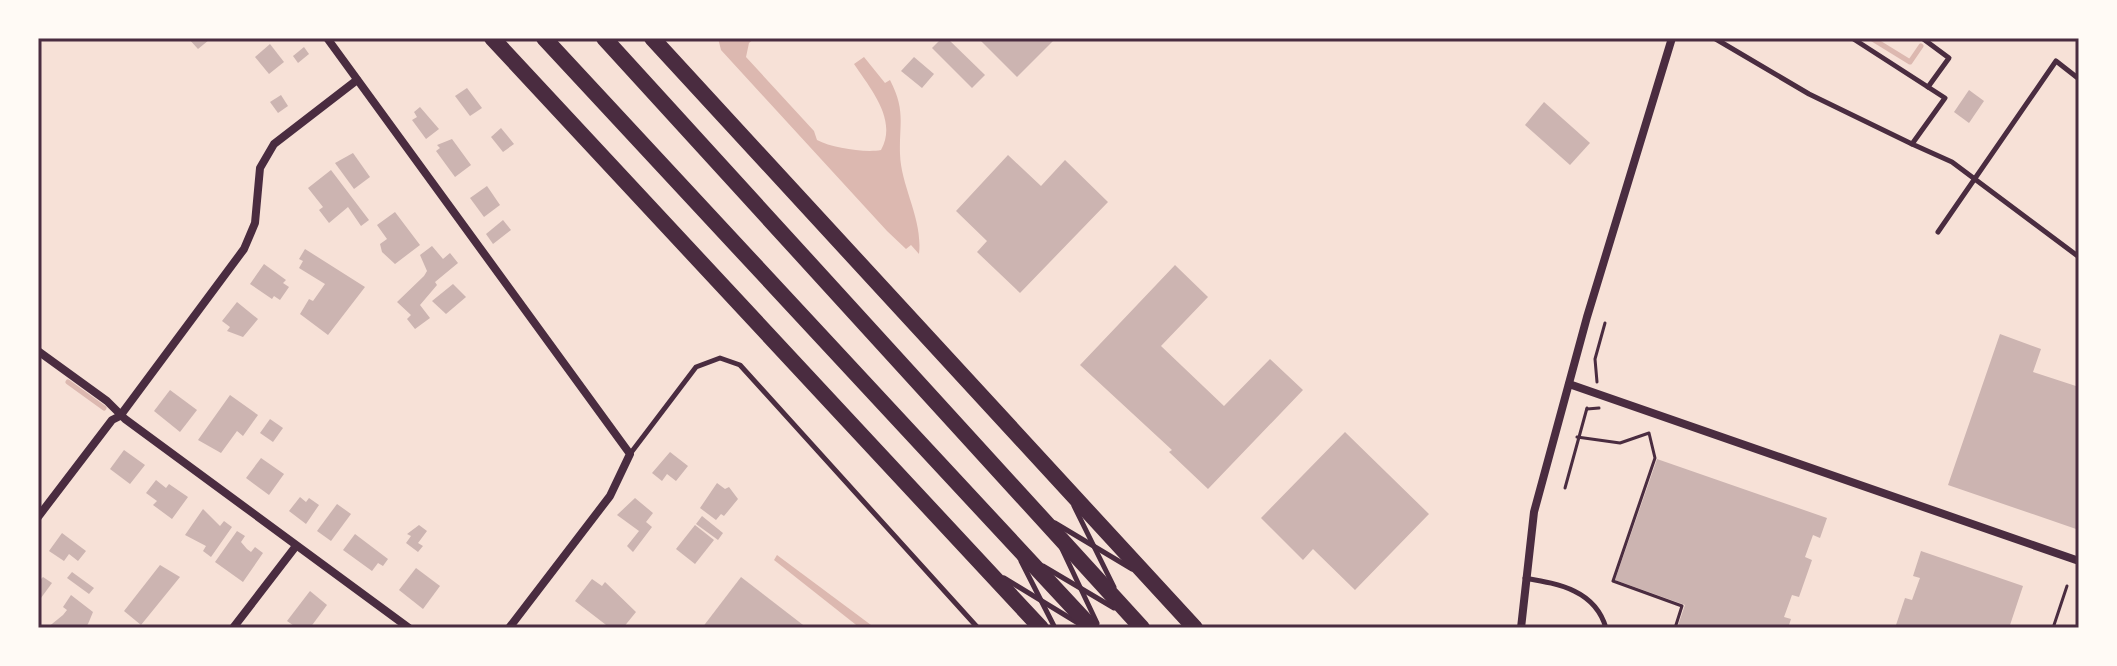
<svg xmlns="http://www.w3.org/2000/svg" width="2117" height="666" font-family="Montserrat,sans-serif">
  <rect width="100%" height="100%" fill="#f7e1d7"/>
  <g fill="#dcb8b0">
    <path d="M718,38H755L749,43L746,57L814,131L817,140C832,148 865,153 881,150C898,120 870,88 854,64L864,57L885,83L890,80C906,111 899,123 900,154C901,187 923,219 919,254L911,245L906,249L887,231L721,50Z"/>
    <path d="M777,555L871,625V628H860L774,560Z"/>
  </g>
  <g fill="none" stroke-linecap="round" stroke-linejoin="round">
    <g stroke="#dcb8b0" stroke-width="5">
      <path d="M1871,38L1910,62L1921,46"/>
      <path d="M68,382L104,408"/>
    </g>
  </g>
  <g fill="#ccb4b1">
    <path d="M188,38H208L209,40L198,49Z"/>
    <path d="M942,38H947L985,75L972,88L932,48Z"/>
    <path d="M978,38H1056L1017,77Z"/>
    <path d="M270,44L284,62L269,74L255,57Z"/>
    <path d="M304,47L309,54L298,63L293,56Z"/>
    <path d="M914,57L934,74L922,88L901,71Z"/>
    <path d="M467,88L482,108L470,116L455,96Z"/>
    <path d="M1969,90L1984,101L1969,123L1954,112Z"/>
    <path d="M281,95L288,106L278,113L270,102Z"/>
    <path d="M1544,102L1590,143L1570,165L1525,125Z"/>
    <path d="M420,107L439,129L426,139L412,120L417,117L414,112Z"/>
    <path d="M501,128L514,144L503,152L491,137Z"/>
    <path d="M452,139L471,165L455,177L436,151L440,148L437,145Z"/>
    <path d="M353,153L370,177L354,189L335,163Z"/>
    <path d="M1008,155L1041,186L1065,160L1108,202L1020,293L977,252L987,241L956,211Z"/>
    <path d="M331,170L369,220L361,226L348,207L329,223L319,210L323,207L308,188Z"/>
    <path d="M487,186L500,205L484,217L470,198Z"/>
    <path d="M395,212L420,245L395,264L382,252L380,244L387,239L377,225Z"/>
    <path d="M503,220L511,230L493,244L486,234Z"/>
    <path d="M432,246L443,259L450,253L458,263L435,282L437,285L420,305L430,318L415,329L407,319L411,315L397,302L424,276L427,271L420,255Z"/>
    <path d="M305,249L365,287L328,335L300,314L309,299L313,301L325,284L299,268L303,261L299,259Z"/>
    <path d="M264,264L286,280L283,283L289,287L280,300L274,296L272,299L250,284Z"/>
    <path d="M1175,265L1208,297L1161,346L1224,406L1270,359L1303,390L1208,489L1169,452L1172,450L1080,365Z"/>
    <path d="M453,284L466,297L446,314L432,301Z"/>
    <path d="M237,302L258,319L243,337L227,331L230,327L222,321Z"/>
    <path d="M2000,334L2041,349L2033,372L2079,387V530L1948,485Z"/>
    <path d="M170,390L197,410L180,432L154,411Z"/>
    <path d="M230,395L258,415L243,436L237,431L221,453L198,440Z"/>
    <path d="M270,419L283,428L273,442L260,433Z"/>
    <path d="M1345,432L1429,514L1355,590L1313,549L1303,560L1261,518Z"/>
    <path d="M124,450L145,465L130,484L110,469Z"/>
    <path d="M670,452L688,466L676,481L667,474L662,481L652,473Z"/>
    <path d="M261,458L284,474L269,495L246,478Z"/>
    <path d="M1657,459L1827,518L1820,538L1813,535L1805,557L1812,560L1799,597L1792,595L1784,617L1791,619L1788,628H1677L1685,605L1615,580Z"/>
    <path d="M156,480L166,488L169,484L188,497L172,519L153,505L157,501L146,493Z"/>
    <path d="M717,483L725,489L729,487L738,499L724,516L721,514L716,520L700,508Z"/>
    <path d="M300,497L306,502L309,498L319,505L306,524L289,511Z"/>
    <path d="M635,498L653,513L646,522L652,527L633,552L627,546L639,531L617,515Z"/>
    <path d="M337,504L351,514L331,541L317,531Z"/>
    <path d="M203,509L220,526L224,521L232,527L211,557L203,551L206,546L185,535Z"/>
    <path d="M702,516L723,533L718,540L696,524Z"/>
    <path d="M419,525L427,531L418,543L423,546L418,552L406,543L411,536L407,534Z"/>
    <path d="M695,525L714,540L695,564L676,549Z"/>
    <path d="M237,531L245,536L241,542L247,549L251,552L255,547L263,553L243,582L215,562Z"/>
    <path d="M62,533L86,551L78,561L69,554L64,561L49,551Z"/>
    <path d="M355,534L388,559L383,566L378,563L372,571L343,550Z"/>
    <path d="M1921,551L2023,586L2009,628H1895L1905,598L1912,600L1920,578L1913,576Z"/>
    <path d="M160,565L180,577L141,625L124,611Z"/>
    <path d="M416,568L440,586L423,609L399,590Z"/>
    <path d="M72,572L94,588L89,594L67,578Z"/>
    <path d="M43,577L52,583L38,602V582Z"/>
    <path d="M741,577L807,628H702Z"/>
    <path d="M592,579L602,586L605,582L636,612L623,628H610L575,601Z"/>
    <path d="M310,591L327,605L310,628H297L287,621Z"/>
    <path d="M71,595L93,612L88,624L85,628H47L63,615L67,610L63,607Z"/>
  </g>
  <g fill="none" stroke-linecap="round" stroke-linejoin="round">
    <g stroke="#4a2c40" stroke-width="3">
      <path d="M1597,382L1595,359L1605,323"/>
      <path d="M1587,409L1599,408"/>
      <path d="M1577,437L1620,443L1649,433L1655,458L1613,581L1682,606L1675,628"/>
      <path d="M1565,488L1587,408"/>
      <path d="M2053,628L2067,586"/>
    </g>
    <g stroke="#4a2c40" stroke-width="5">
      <path d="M1714,38L1809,94L1912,144"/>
      <path d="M1852,38L1945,98L1912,144L1952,162L2079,257"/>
      <path d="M1922,38L1949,58L1928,87"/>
      <path d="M1938,232L2056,61L2079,79"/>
      <path d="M630,454L696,367L720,358L740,365L978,628"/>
      <path d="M1074,506L1114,587"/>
      <path d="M1055,523L1132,569"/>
      <path d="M1062,549L1097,623"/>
      <path d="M1021,561L1055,628"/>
      <path d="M1043,566L1114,608"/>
      <path d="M1004,578L1078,623"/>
      <path d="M1525,578C1559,584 1595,590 1606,628"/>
    </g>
    <g stroke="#4a2c40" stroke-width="8">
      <path d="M327,38L630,454L610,496L509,628"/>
      <path d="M38,351L107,401L125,419L409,628"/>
      <path d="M1569,384L2079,561"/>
      <path d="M38,517L112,420L120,416L244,249L255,223L260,168L274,144L357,80"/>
      <path d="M233,628L296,546"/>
      <path d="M1521,628L1534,512L1587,317L1672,38"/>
    </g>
    <g stroke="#4a2c40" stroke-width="16">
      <path d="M492,38L1041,628"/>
      <path d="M544,38L1092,628"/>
      <path d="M604,38L1142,628"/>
      <path d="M652,38L1195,628"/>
    </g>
  </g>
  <rect width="2117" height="666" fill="none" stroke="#fffaf5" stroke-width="80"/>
  <rect x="40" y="40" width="2037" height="586" fill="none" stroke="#4a2c40" stroke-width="3"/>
</svg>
